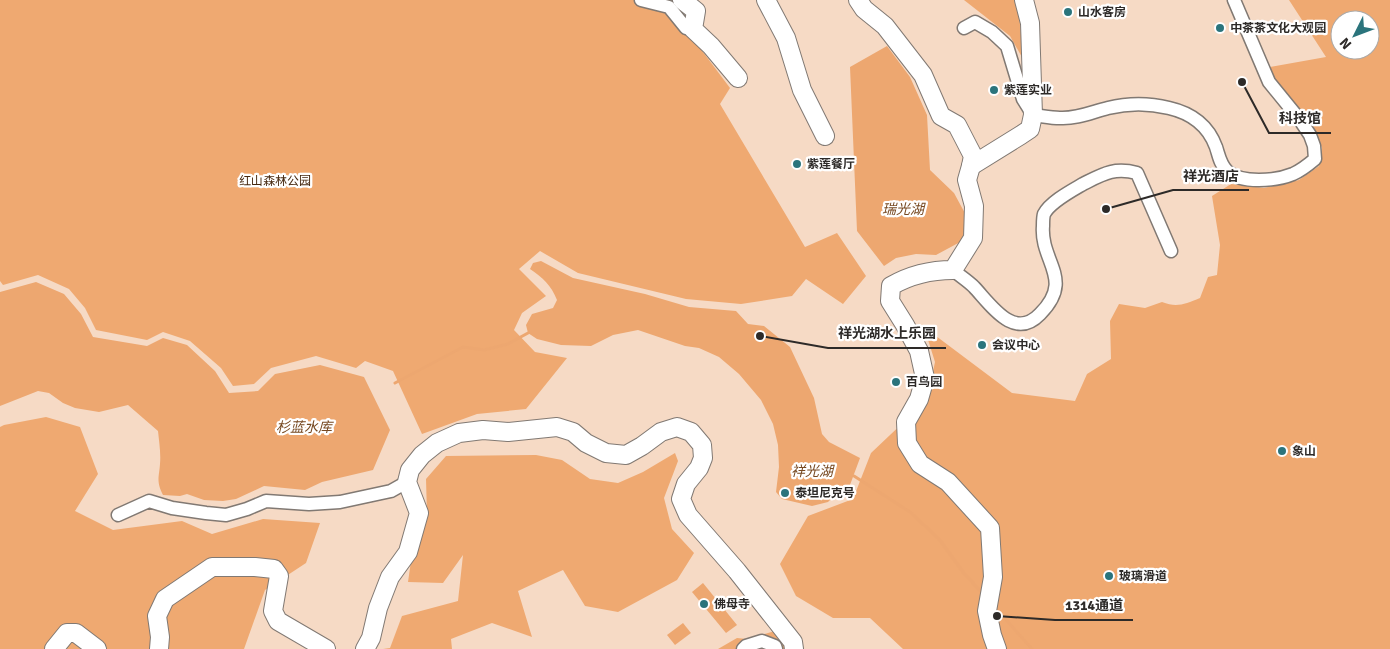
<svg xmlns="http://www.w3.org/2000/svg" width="1390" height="649" font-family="Signika,'Noto Sans SC',sans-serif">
  <rect width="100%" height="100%" fill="#fef7f2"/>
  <path fill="#f6dac5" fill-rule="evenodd" d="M0,0H1390V649H0ZM1340,20H1370V50H1340Z"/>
  <g fill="#efa971" fill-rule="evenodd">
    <path d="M0,0H672L694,40L730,88L720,104L805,247L837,233L866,276L843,304L806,279L792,296L741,304L686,299L578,273L540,251L519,269L546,296L522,313L514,330L535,352L567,358L526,409L477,414L422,434L393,371L365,361L356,368L316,356L271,368L254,384L233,386L221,368L190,341L163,332L147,340L96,330L85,308L69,289L38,275L3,285L0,281Z"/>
    <path d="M964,0H1015L1019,13L1023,59L1010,36Z"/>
    <path d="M1289,0H1390V649H903L870,618H833L796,596L780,564L808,516L853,499L871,453L927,400L935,362L924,327L1012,393L1075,401L1087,374L1111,359L1110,321L1119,304L1145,308L1162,302C1177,308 1185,304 1200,298L1208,277L1217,275L1220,245L1212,196L1231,184L1264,188L1299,180L1319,166L1322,148L1314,128L1275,80L1270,67L1326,57ZM1340,20H1370V50H1340Z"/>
    <path d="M46,417L80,427L98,474L75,511L113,530L182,521L212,534L263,519L320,523L306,563L265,590L244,649H0V427L4,425Z"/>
    <path d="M675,453L678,461L664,498L672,529L694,553L677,580L618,612L585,606L563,570L518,591L532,637L492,623L451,639L452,649H383L390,648L402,616L458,601L463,555L443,583L408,582L411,561L427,514L426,479L446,456L536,455L562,460L590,479L618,483L643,472Z"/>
    <path d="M775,631L797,649H718L737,638L747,639Z"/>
  </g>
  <g fill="#eda770">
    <path d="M887,46L910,77L927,115L930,170L954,193L967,217L962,241L936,255L916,254L896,258L884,266L857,231L850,67Z"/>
    <path d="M541,261L573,278L645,294L689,307L736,311L748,324L764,326L790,347L814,398L822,434L829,442L860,458L847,493L836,494L828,502L812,506L782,499L776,492L779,467L778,445L773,424L761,400L739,374L719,357L699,348L685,346L638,330L613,335L591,346L561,345L537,339L528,333L526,325L532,314L553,308L557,300C551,285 543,278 530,269L533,263Z"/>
    <path d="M36,282L64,294L81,314L93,337L147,346L163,338L187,345L215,371L229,393L258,391L275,374L320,365L364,377L390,430L373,470L322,482L305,490L264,486L236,499L223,501L204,500L187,494L180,496L163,495C156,481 159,478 160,464C161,453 159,441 158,431L128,405L99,412L75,408L63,403L49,393L38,391L0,406V292Z"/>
    <path d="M703,583L737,625L726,633L692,592Z"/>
    <path d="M683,623L691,633L675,645L667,635Z"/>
  </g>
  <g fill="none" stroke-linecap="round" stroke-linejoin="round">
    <g stroke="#eda770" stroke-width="3">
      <path d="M395,383L463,347L484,350L508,344L528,333"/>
      <path d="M854,476L910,512L939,539L963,572L983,594"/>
      <path d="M994,606L1032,649"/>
    </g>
    <defs>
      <g id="street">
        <path d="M641,0L669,7L686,28L693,29"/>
        <path d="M964,28L975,22L992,32L1007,46L1023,99L1033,115C1042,116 1051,118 1060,118C1077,119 1092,112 1108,108C1128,103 1149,103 1169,108C1191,113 1208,125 1216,147C1219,156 1220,164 1227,171C1241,184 1276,181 1293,174C1302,170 1308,165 1315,159L1314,146L1310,135L1300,120L1269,82L1234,0"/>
        <path d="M953,270C960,276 968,281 974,287C991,305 1014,341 1040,314C1075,279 1040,262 1043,226C1043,222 1043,217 1044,214C1050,202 1071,191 1083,184C1103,174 1114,167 1137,173L1171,251"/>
        <path d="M118,515L149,501L172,508L206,513L226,515L247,509L266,501L309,504L340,502L391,491L407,482"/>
        <path d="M743,649L746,646L762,641L775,646L776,649"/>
      </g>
      <g id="secondary">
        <path d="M682,0L696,11L693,29L711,46L738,78"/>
        <path d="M766,0L786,38L802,90L825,136"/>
        <path d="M858,0L864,9L885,26L923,75L941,116L957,125L973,156L971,166L967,180L974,206L973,238L953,270C930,270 910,275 891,286L890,301L905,325L919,351L925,378L919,399L906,422L907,443L920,464L948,482L990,528L993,577L987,611L992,635L997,649"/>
        <path d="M971,166L1021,135L1030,129L1033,115L1030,23L1024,0"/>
        <path d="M54,649L67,633H76L97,649"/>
        <path d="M159,649L160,637L157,616L165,599L212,567H255L274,569L279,576L273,611L278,621L326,649"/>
        <path d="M365,649L371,638L378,608L390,577L408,552L419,513L407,482L410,470L422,455L437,443L459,433L483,430L508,432L557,427L573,432L586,443L606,453L626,455L642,446L661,432L677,427L691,432L702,445L703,458L699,468L686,484L681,499L688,515L737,571L793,642L794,649"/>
      </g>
    </defs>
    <use href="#street" stroke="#817973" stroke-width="15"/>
    <use href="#secondary" stroke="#817973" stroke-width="20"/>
    <use href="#street" stroke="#fff" stroke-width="12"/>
    <use href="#secondary" stroke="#fff" stroke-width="18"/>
  </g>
  <g fill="#2b747c" stroke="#fff" stroke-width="2">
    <circle cx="1068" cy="12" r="5"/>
    <circle cx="1220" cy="28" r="5"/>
    <circle cx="994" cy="90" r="5"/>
    <circle cx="797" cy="164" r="5"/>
    <circle cx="982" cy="345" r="5"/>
    <circle cx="896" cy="382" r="5"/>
    <circle cx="1282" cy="451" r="5"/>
    <circle cx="785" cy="493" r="5"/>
    <circle cx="1109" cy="576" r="5"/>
    <circle cx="704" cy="604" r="5"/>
  </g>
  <g text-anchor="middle" stroke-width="4.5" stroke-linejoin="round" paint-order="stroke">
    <g font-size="12" font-weight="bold" fill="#2d2a28" stroke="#fff" text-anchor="start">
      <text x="1078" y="16">山水客房</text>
      <text x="1230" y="32">中茶茶文化大观园</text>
      <text x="1004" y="94">紫莲实业</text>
      <text x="807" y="168">紫莲餐厅</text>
      <text x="992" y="349">会议中心</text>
      <text x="906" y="386">百鸟园</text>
      <text x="1292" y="455">象山</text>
      <text x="795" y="497">泰坦尼克号</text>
      <text x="1119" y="580">玻璃滑道</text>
      <text x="714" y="608">佛母寺</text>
    </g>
    <g font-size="12" fill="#452810" stroke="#fff">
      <text x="275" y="185">红山森林公园</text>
    </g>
    <g font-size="14" font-style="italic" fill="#774921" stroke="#fff">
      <text x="903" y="214">瑞光湖</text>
      <text x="304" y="432">杉蓝水库</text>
      <text x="812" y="476">祥光湖</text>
    </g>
  </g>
  <path fill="none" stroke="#2d2a28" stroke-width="2" d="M1242 82L1269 133H1331M1106 209L1173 190H1249M760 336L828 348H946M997 616L1055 620H1133"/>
  <g fill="#2d2a28" stroke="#fff" stroke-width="2">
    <circle cx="1242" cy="82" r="5"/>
    <circle cx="1106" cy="209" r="5"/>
    <circle cx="760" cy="336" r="5"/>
    <circle cx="997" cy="616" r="5"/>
  </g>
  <g font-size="14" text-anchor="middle" font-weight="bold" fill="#2d2a28" stroke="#fff" stroke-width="4.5" stroke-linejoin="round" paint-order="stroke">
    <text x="1300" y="123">科技馆</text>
    <text x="1211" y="181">祥光酒店</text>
    <text x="887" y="338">祥光湖水上乐园</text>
    <text x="1094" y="610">1314通道</text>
  </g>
  <g transform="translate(1355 35) rotate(228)"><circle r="24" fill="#ffffff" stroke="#abaaa9"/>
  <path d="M0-4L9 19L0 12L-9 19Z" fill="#2b747c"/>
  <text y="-8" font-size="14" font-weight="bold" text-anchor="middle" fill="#2d2a28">N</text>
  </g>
</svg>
